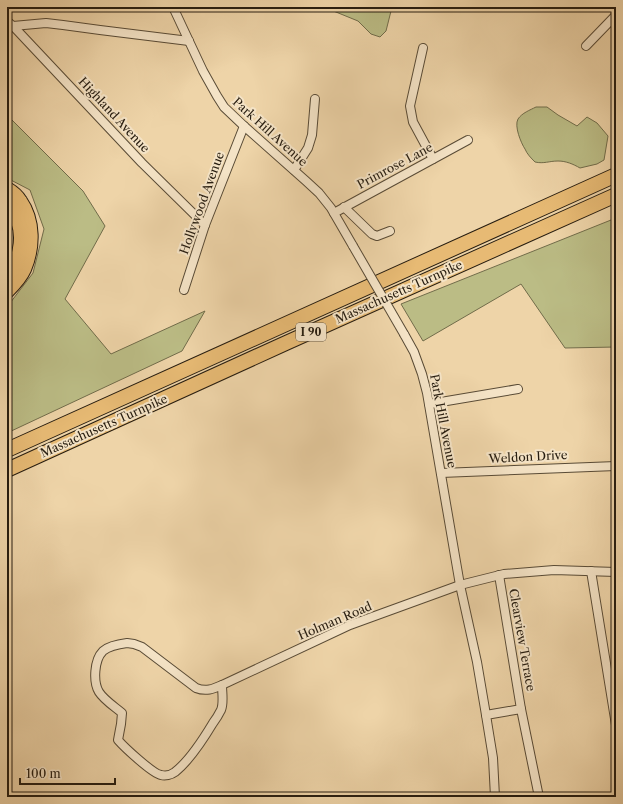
<svg xmlns="http://www.w3.org/2000/svg" width="623" height="804" font-family="'Libre Caslon Text',serif">
  <rect width="100%" height="100%" fill="#eed4a8"/>
  <filter id="stains"><feTurbulence type="fractalNoise" baseFrequency=".005" numOctaves="4"/><feColorMatrix values="0 0 0 0 .2 0 0 0 0 .09 0 0 0 0 .02 0 0 0 .5 -.17"/></filter>
  <radialGradient id="worn" r=".72"><stop offset=".6" stop-color="#630" stop-opacity="0"/><stop offset="1" stop-color="#630" stop-opacity=".3"/></radialGradient>
  <g fill="#bbbc85" stroke="#716c4a">
    <path d="M328,7H392L386,31L380,37L371,34L358,21L331,10Z"/>
    <path d="M536,107H547L558,115L577,126L587,117L597,123L608,136L604,160L597,164L580,168C573,164 566,161 558,161C549,161 544,164 535,162C531,158 527,154 525,149C521,143 514,126 518,119C522,113 530,110 536,107Z"/>
    <path d="M7,115L83,191L105,226L65,299L111,354L205,311L182,351L7,433V307L33,273L44,229L30,190L7,178Z"/>
    <path d="M616,218V347L565,348L521,284L423,341L401,304Z"/>
  </g>
  <g fill="none" stroke-linecap="round" stroke-linejoin="round">
    <defs>
      <g id="street">
        <path d="M173,7L203,71L217,96L224,107L244,126L306,181L319,193L331,208L353,246"/>
        <path d="M7,21L14,27L142,163L205,225"/>
        <path d="M13,26L46,23L63,25L100,30L189,41"/>
        <path d="M586,46L616,15"/>
        <path d="M423,48L410,106L413,122L433,159"/>
        <path d="M294,170L308,148L312,135L315,99"/>
        <path d="M344,207L372,234L377,236L390,231"/>
        <path d="M334,213L468,140"/>
        <path d="M184,290L205,225L244,126"/>
        <path d="M404,334L414,352L422,374L427,393L460,585L477,662L485,709L493,758L495,797"/>
        <path d="M429,404L518,389"/>
        <path d="M441,473L616,466"/>
        <path d="M591,571L616,725"/>
        <path d="M127,643L134,644L142,647L196,688C206,692 213,689 222,685C222,693 224,703 221,710C219,714 216,719 213,723C204,738 189,761 175,772C171,775 165,776 161,775C153,774 124,747 118,740L121,724L122,713C115,707 104,700 99,692C93,682 94,660 103,651C109,646 119,644 127,643Z"/>
        <path d="M222,685L350,625L460,585L504,574L554,570L616,572"/>
        <path d="M521,709L539,797"/>
        <path d="M486,715L521,709L499,575"/>
      </g>
      <g id="highway">
        <path d="M7,189C12,192 17,196 20,201C34,221 33,248 24,269C20,278 13,285 7,291"/>
        <path d="M7,202C12,208 15,214 18,221C25,239 19,263 7,277"/>
        <path d="M7,450L616,175"/>
        <path d="M7,470L286,343L616,195"/>
      </g>
    </defs>
    <use href="#street" stroke="#594b36" stroke-width="10"/>
    <use href="#highway" stroke="#271d10" stroke-width="16"/>
    <use href="#street" stroke="#f4e3c6" stroke-width="8"/>
    <use href="#highway" stroke="#e7ba74" stroke-width="14"/>
    <defs>
      <path id="street-bridge" d="M353,246L404,334"/>
    </defs>
    <use href="#street-bridge" stroke="#594b36" stroke-width="10" stroke-linecap="butt"/>
    <use href="#street-bridge" stroke="#f4e3c6" stroke-width="8"/>
  </g>
  <g text-anchor="middle" stroke-width="4" stroke-linejoin="round" paint-order="stroke">
    <rect fill="#f4e3c6" stroke="#645847" stroke-width="1" x="296" y="323" width="30" height="18" rx="3"/>
    <g font-size="11" font-weight="bold" fill="#271d10">
      <text x="311" y="336">I 90</text>
    </g>
    <g font-size="12" fill="#271d10" stroke="#f4e3c6">
      <text transform="translate(114 115) rotate(47)" y="4">Highland Avenue</text>
      <text transform="translate(270 132) rotate(42)" y="4">Park Hill Avenue</text>
      <text transform="translate(395 166) rotate(-28)" y="4">Primrose Lane</text>
      <text transform="translate(202 203) rotate(-70)" y="4">Hollywood Avenue</text>
      <text transform="translate(399 292) rotate(-24)" y="4">Massachusetts Turnpike</text>
      <text transform="translate(443 421) rotate(79)" y="4">Park Hill Avenue</text>
      <text transform="translate(104 426) rotate(-24)" y="4">Massachusetts Turnpike</text>
      <text transform="translate(528 457) rotate(-3)" y="4">Weldon Drive</text>
      <text transform="translate(335 621) rotate(-23)" y="4">Holman Road</text>
      <text transform="translate(522 640) rotate(80)" y="4">Clearview Terrace</text>
    </g>
  </g>
  <rect width="623" height="804" fill="none" stroke="#eed4a8" stroke-width="24"/>
  <rect x="8" y="8" width="607" height="788" fill="none" stroke="#271d10" stroke-width="2"/>
  <rect x="12" y="12" width="599" height="780" fill="none" stroke="#271d10"/>
  <path d="M20 778v6h95v-6" fill="none" stroke="#271d10" stroke-width="2"/>
  <text x="26" y="778" font-size="12" fill="#271d10" stroke="#f4e3c6" stroke-width="3" paint-order="stroke">100 m</text>
  <rect width="100%" height="100%" filter="url(#stains)"/>
  <rect width="100%" height="100%" fill="url(#worn)"/>
</svg>
